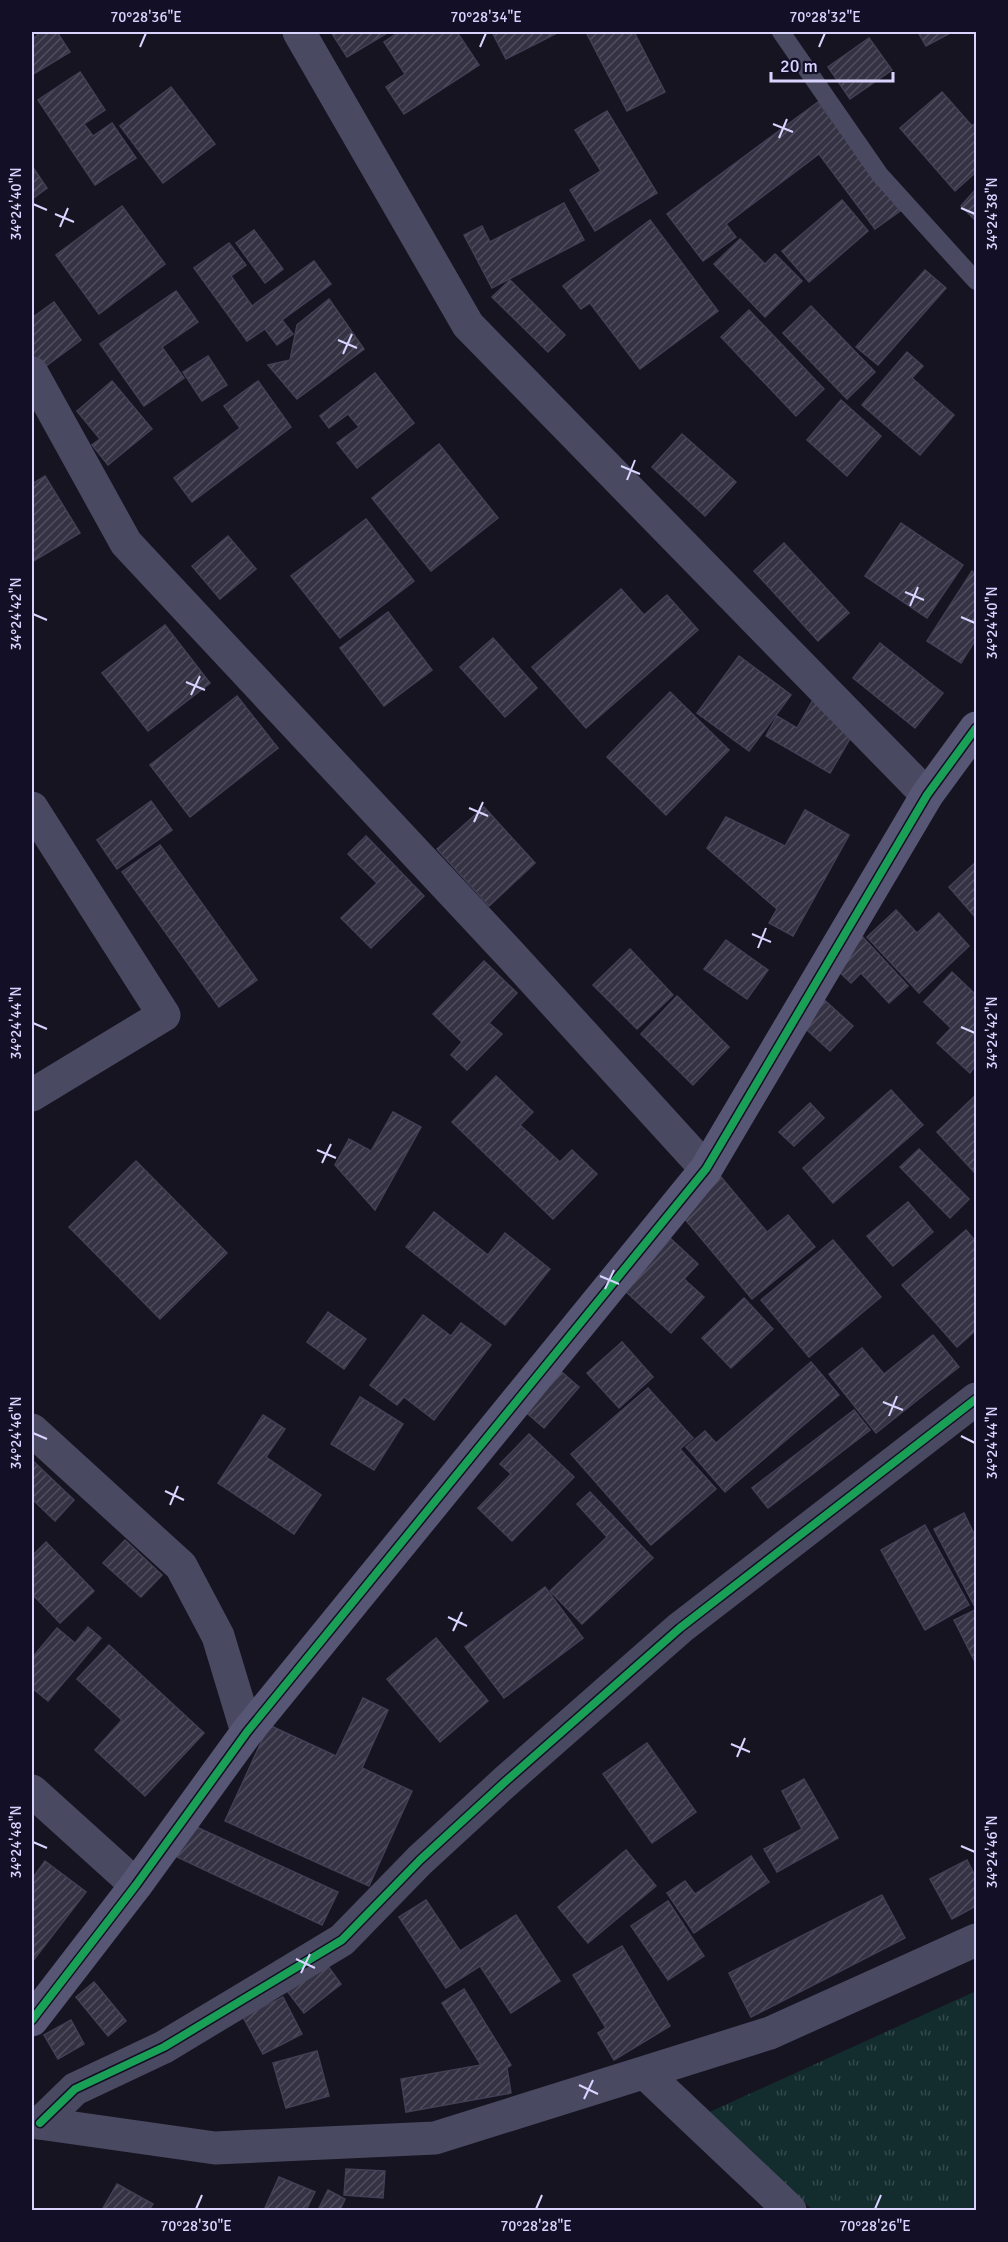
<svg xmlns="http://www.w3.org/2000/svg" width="1008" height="2242" font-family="Signika,sans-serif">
  <defs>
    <pattern id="park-tufts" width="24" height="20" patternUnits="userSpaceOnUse" patternTransform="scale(1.5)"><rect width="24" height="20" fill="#132c2d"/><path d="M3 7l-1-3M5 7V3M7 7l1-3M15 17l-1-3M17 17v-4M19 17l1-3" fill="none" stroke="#354a4c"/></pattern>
    <pattern id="building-hatch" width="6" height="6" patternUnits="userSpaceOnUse" patternTransform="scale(1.5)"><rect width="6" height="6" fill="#343243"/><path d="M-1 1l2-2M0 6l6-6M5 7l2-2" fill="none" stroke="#514f5f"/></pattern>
  </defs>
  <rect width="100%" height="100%" fill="#161421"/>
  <path fill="url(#park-tufts)" d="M976,1991V2210H813L705,2114Z"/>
  <g fill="url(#building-hatch)" stroke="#433f54" stroke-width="1.5">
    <path d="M36,32H57L70,52L32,75V39L38,35Z"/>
    <path d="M331,32H389L347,57Z"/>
    <path d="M399,32H457L479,65L404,114L386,87L405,74L384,42Z"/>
    <path d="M492,32H559L506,59Z"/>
    <path d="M586,32H634L665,92L627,111Z"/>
    <path d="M918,32H952L926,46Z"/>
    <path d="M869,38L892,70L850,99L828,67Z"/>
    <path d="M80,72L105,110L84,124L93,136L112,123L136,158L95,185L38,100Z"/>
    <path d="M171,87L215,144L163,183L120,126Z"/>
    <path d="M942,92L972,126L976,122V172L955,191L900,128Z"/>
    <path d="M818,102L900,211L875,229L819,154L726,224L736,237L703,261L667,214Z"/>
    <path d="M607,111L657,193L595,231L570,190L601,171L575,130Z"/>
    <path d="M34,169L47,188L32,199V171Z"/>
    <path d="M976,189V221L961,206Z"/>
    <path d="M842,200L868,231L809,282L782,251Z"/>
    <path d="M564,203L584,240L492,288L464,235L482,226L490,242Z"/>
    <path d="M122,206L165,264L99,314L56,255Z"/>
    <path d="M650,220L718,311L640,369L590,303L581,309L563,286Z"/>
    <path d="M254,230L283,269L265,283L236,243Z"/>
    <path d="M740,239L765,264L775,254L802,281L765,317L714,264Z"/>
    <path d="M229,243L246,265L231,276L252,306L314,261L331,284L282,320L293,334L277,345L265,329L247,341L194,268Z"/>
    <path d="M925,270L946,288L878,365L856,347Z"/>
    <path d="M510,280L565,335L548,352L492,297Z"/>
    <path d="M176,291L198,322L162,347L184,378L144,406L100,344Z"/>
    <path d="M329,299L364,349L297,399L268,365L290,360L297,325Z"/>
    <path d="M54,302L81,340L38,372L32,363V318Z"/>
    <path d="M811,306L875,372L847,399L783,333Z"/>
    <path d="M749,310L824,389L796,416L721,337Z"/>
    <path d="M907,352L923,366L912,378L954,415L920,455L862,405Z"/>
    <path d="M208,356L227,385L202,401L183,372Z"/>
    <path d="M375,373L414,423L357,468L337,443L359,427L348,414L329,428L320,416Z"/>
    <path d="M112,381L152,429L108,465L92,445L100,439L77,411Z"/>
    <path d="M258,381L291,427L192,502L174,478L240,428L224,406Z"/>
    <path d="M841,400L881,436L847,476L807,440Z"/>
    <path d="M682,434L736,482L705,516L652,467Z"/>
    <path d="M439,444L498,518L431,571L372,498Z"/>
    <path d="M45,476L80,533L32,562V484Z"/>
    <path d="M366,519L414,581L340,638L291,576Z"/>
    <path d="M901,523L963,565L927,618L865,576Z"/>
    <path d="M228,536L256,569L220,599L192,566Z"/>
    <path d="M784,543L849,613L818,641L754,571Z"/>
    <path d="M972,571L976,574V639L961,663L927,641Z"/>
    <path d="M621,589L644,615L667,595L698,630L586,728L532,667Z"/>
    <path d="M388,612L432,670L384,706L340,648Z"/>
    <path d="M165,625L210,683L148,731L102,673Z"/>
    <path d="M493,638L537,688L505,717L460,667Z"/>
    <path d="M880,643L943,693L915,728L853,678Z"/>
    <path d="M739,656L791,695L749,751L697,713Z"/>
    <path d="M670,692L729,750L666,815L607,757Z"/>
    <path d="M237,696L278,748L190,817L150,765Z"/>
    <path d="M814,698L854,732L830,773L766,736L777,716L797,728Z"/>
    <path d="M151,801L172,830L117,869L97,840Z"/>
    <path d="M484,807L535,863L489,906L437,849Z"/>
    <path d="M805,810L849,835L793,936L769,923L777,909L707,848L726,817L785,846Z"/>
    <path d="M366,836L424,896L371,948L341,918L377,883L348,854Z"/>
    <path d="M160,845L257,980L219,1007L122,872Z"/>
    <path d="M976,862V918L949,887Z"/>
    <path d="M896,910L917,933L939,913L969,946L919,993L867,937Z"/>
    <path d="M859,933L908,986L889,1003L861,973L851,983L836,969Z"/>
    <path d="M726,940L768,970L747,999L704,969Z"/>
    <path d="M630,949L673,995L637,1029L593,985Z"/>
    <path d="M484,961L517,993L489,1023L502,1034L467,1070L451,1055L462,1042L433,1014Z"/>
    <path d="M952,972L976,995V1065L970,1073L937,1043L951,1028L924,1002Z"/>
    <path d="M677,996L729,1047L693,1085L641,1034Z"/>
    <path d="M820,996L853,1026L830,1051L797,1021Z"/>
    <path d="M496,1076L533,1112L520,1125L560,1162L572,1150L597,1174L553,1219L452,1122Z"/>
    <path d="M891,1090L923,1125L833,1203L803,1168Z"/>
    <path d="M976,1095V1174L937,1132Z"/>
    <path d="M810,1103L824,1118L794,1146L779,1132Z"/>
    <path d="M393,1112L421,1127L375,1210L335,1165L349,1139L371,1151Z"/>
    <path d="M919,1149L969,1199L950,1218L900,1167Z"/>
    <path d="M136,1161L227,1253L160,1319L69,1227Z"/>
    <path d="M721,1177L767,1232L788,1215L815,1247L752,1299L679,1212Z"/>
    <path d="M908,1202L933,1232L893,1266L867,1236Z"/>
    <path d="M434,1212L488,1255L505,1233L550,1269L505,1325L406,1247Z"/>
    <path d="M966,1230L976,1242V1330L957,1347L902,1285Z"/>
    <path d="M671,1239L698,1264L684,1279L704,1297L671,1333L623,1289Z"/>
    <path d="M833,1240L881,1297L809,1357L761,1300Z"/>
    <path d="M744,1298L773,1329L731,1368L702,1338Z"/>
    <path d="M328,1312L366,1339L344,1369L307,1342Z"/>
    <path d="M423,1315L451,1336L461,1323L491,1345L434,1420L404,1397L397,1405L370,1385Z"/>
    <path d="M933,1335L959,1367L876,1433L829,1374L862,1348L884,1374Z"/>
    <path d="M622,1342L653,1377L619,1408L587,1373Z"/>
    <path d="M811,1362L839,1395L725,1492L686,1447L705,1431L716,1443Z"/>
    <path d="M556,1367L579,1387L544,1428L521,1408Z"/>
    <path d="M648,1388L693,1438L680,1449L716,1489L651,1545L571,1454Z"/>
    <path d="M360,1397L403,1424L374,1470L331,1444Z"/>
    <path d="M854,1410L870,1430L768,1508L752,1488Z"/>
    <path d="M263,1415L285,1429L266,1457L321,1495L294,1534L218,1483Z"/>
    <path d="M529,1434L574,1477L512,1541L478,1508L511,1474L500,1464Z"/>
    <path d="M32,1460L74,1500L55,1521L32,1499Z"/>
    <path d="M590,1492L653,1558L582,1624L550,1591L607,1537L577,1504Z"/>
    <path d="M964,1513L976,1538V1609L934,1529Z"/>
    <path d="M925,1525L969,1605L925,1630L881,1550Z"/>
    <path d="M125,1540L162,1575L141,1597L103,1563Z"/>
    <path d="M46,1542L94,1591L60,1623L32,1594V1556Z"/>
    <path d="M545,1587L583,1638L504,1698L465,1647Z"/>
    <path d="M975,1610L976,1613V1664L954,1620Z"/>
    <path d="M88,1627L101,1638L48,1701L32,1688V1658L57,1628L75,1643Z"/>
    <path d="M436,1638L488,1701L440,1742L387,1679Z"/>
    <path d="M109,1645L204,1733L145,1796L95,1750L122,1720L77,1679Z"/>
    <path d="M363,1698L388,1710L362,1768L412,1791L369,1886L225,1821L269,1725L336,1756Z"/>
    <path d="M647,1743L696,1812L652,1843L603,1774Z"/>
    <path d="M804,1779L838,1838L777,1872L764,1849L802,1829L782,1791Z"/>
    <path d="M192,1825L338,1892L322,1925L177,1857Z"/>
    <path d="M626,1850L656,1886L588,1943L558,1907Z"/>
    <path d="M751,1856L769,1882L694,1933L667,1893L685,1881L695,1894Z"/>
    <path d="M967,1860L976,1878V1906L952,1919L930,1879Z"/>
    <path d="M45,1861L86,1892L32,1962V1879Z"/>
    <path d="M882,1895L905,1938L751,2017L729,1973Z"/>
    <path d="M426,1900L460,1951L516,1915L560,1981L511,2013L480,1966L446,1988L399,1917Z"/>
    <path d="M668,1901L704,1956L668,1980L631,1926Z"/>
    <path d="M622,1946L670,2026L614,2060L598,2033L606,2028L573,1975Z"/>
    <path d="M322,1958L341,1984L304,2013L284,1987Z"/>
    <path d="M94,1982L126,2021L108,2036L76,1997Z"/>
    <path d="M464,1989L511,2065L507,2068L511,2093L406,2112L401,2079L481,2065L442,2003Z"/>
    <path d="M283,1997L302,2034L263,2054L243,2017Z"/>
    <path d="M71,2020L84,2044L58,2059L44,2035Z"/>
    <path d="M317,2051L329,2096L286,2108L273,2063Z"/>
    <path d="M346,2169L385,2171L383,2198L344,2195Z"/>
    <path d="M279,2177L315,2192L306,2210H264Z"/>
    <path d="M117,2184L153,2204L149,2210H102Z"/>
    <path d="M328,2190L345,2199L340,2210H318Z"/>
  </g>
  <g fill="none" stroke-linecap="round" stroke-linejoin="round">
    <path stroke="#4a4962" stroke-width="18" d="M781,32L880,175L976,281"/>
    <g stroke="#4a4962" stroke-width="33">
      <path d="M299,32L468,325L927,795"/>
      <path d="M32,373L126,543L510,954L706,1169"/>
      <path d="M32,808L164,1015L32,1095"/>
      <path d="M32,1430L181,1566L218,1636L247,1732"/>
      <path d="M32,1791L136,1885"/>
      <path d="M645,2073L790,2210"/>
      <path d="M32,2122L215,2148L435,2138L770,2033L976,1940"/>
      <path d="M40,2123L75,2089L164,2047L342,1940L420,1860L506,1781L680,1628L976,1399"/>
    </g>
    <path stroke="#575674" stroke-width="33" d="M32,2020L136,1885L247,1732L706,1169L927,795L976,728"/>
    <defs>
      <g id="cycleway">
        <path d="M32,2020L136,1885L247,1732L706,1169L927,795L976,728"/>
        <path d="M40,2123L75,2089L164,2047L342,1940L420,1860L506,1781L680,1628L976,1399"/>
      </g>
    </defs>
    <use href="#cycleway" stroke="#130f26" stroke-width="11"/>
    <use href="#cycleway" stroke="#1a9f57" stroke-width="8"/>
  </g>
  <path fill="none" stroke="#d9d4ff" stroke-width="2" d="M140,47L146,33M480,47L486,33M819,47L825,33M773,124L793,132M779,138L787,119M33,204L47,210M961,208L975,214M55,214L74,222M60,227L68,208M338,340L357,348M343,354L352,334M621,466L640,474M627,480L635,460M905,592L924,600M910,606L918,587M33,614L47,620M961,617L975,623M186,682L205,690M191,695L200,676M469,808L488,816M474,822L483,802M752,934L771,942M758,948L766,928M33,1023L47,1029M961,1027L975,1033M317,1150L336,1158M322,1163L331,1144M600,1276L619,1284M605,1289L614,1270M883,1402L903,1410M889,1416L897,1396M33,1433L47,1439M961,1436L975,1443M165,1491L184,1500M170,1505L178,1486M448,1617L467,1626M453,1631L462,1612M731,1744L750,1752M737,1757L745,1738M33,1842L47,1848M961,1846L975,1852M296,1959L315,1968M301,1973L310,1954M579,2085L598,2094M584,2099L593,2080M196,2209L202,2195M536,2209L542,2195M875,2209L881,2195"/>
  <rect width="1008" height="2242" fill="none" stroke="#130f26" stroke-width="66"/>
  <path d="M771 72v9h122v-9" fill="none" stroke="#d9d4ff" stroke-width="3"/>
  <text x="780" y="72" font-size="18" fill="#d9d4ff" stroke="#130f26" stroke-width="4.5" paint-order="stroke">20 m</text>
  <rect x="33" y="33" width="942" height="2176" fill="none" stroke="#d9d4ff" stroke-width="2"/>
  <g font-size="15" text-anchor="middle" fill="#d9d4ff">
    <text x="146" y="22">70°28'36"E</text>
    <text x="486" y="22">70°28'34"E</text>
    <text x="825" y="22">70°28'32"E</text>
    <text transform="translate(16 204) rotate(-90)" y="5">34°24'40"N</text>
    <text transform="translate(992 214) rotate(-90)" y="5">34°24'38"N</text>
    <text transform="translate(16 614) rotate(-90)" y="5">34°24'42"N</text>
    <text transform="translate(992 623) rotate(-90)" y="5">34°24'40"N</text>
    <text transform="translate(16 1023) rotate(-90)" y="5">34°24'44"N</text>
    <text transform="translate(992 1033) rotate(-90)" y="5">34°24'42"N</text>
    <text transform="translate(16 1433) rotate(-90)" y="5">34°24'46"N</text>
    <text transform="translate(992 1443) rotate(-90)" y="5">34°24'44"N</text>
    <text transform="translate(16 1842) rotate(-90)" y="5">34°24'48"N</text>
    <text transform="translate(992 1852) rotate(-90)" y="5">34°24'46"N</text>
    <text x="196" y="2231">70°28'30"E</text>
    <text x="536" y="2231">70°28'28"E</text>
    <text x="875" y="2231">70°28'26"E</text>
  </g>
</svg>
